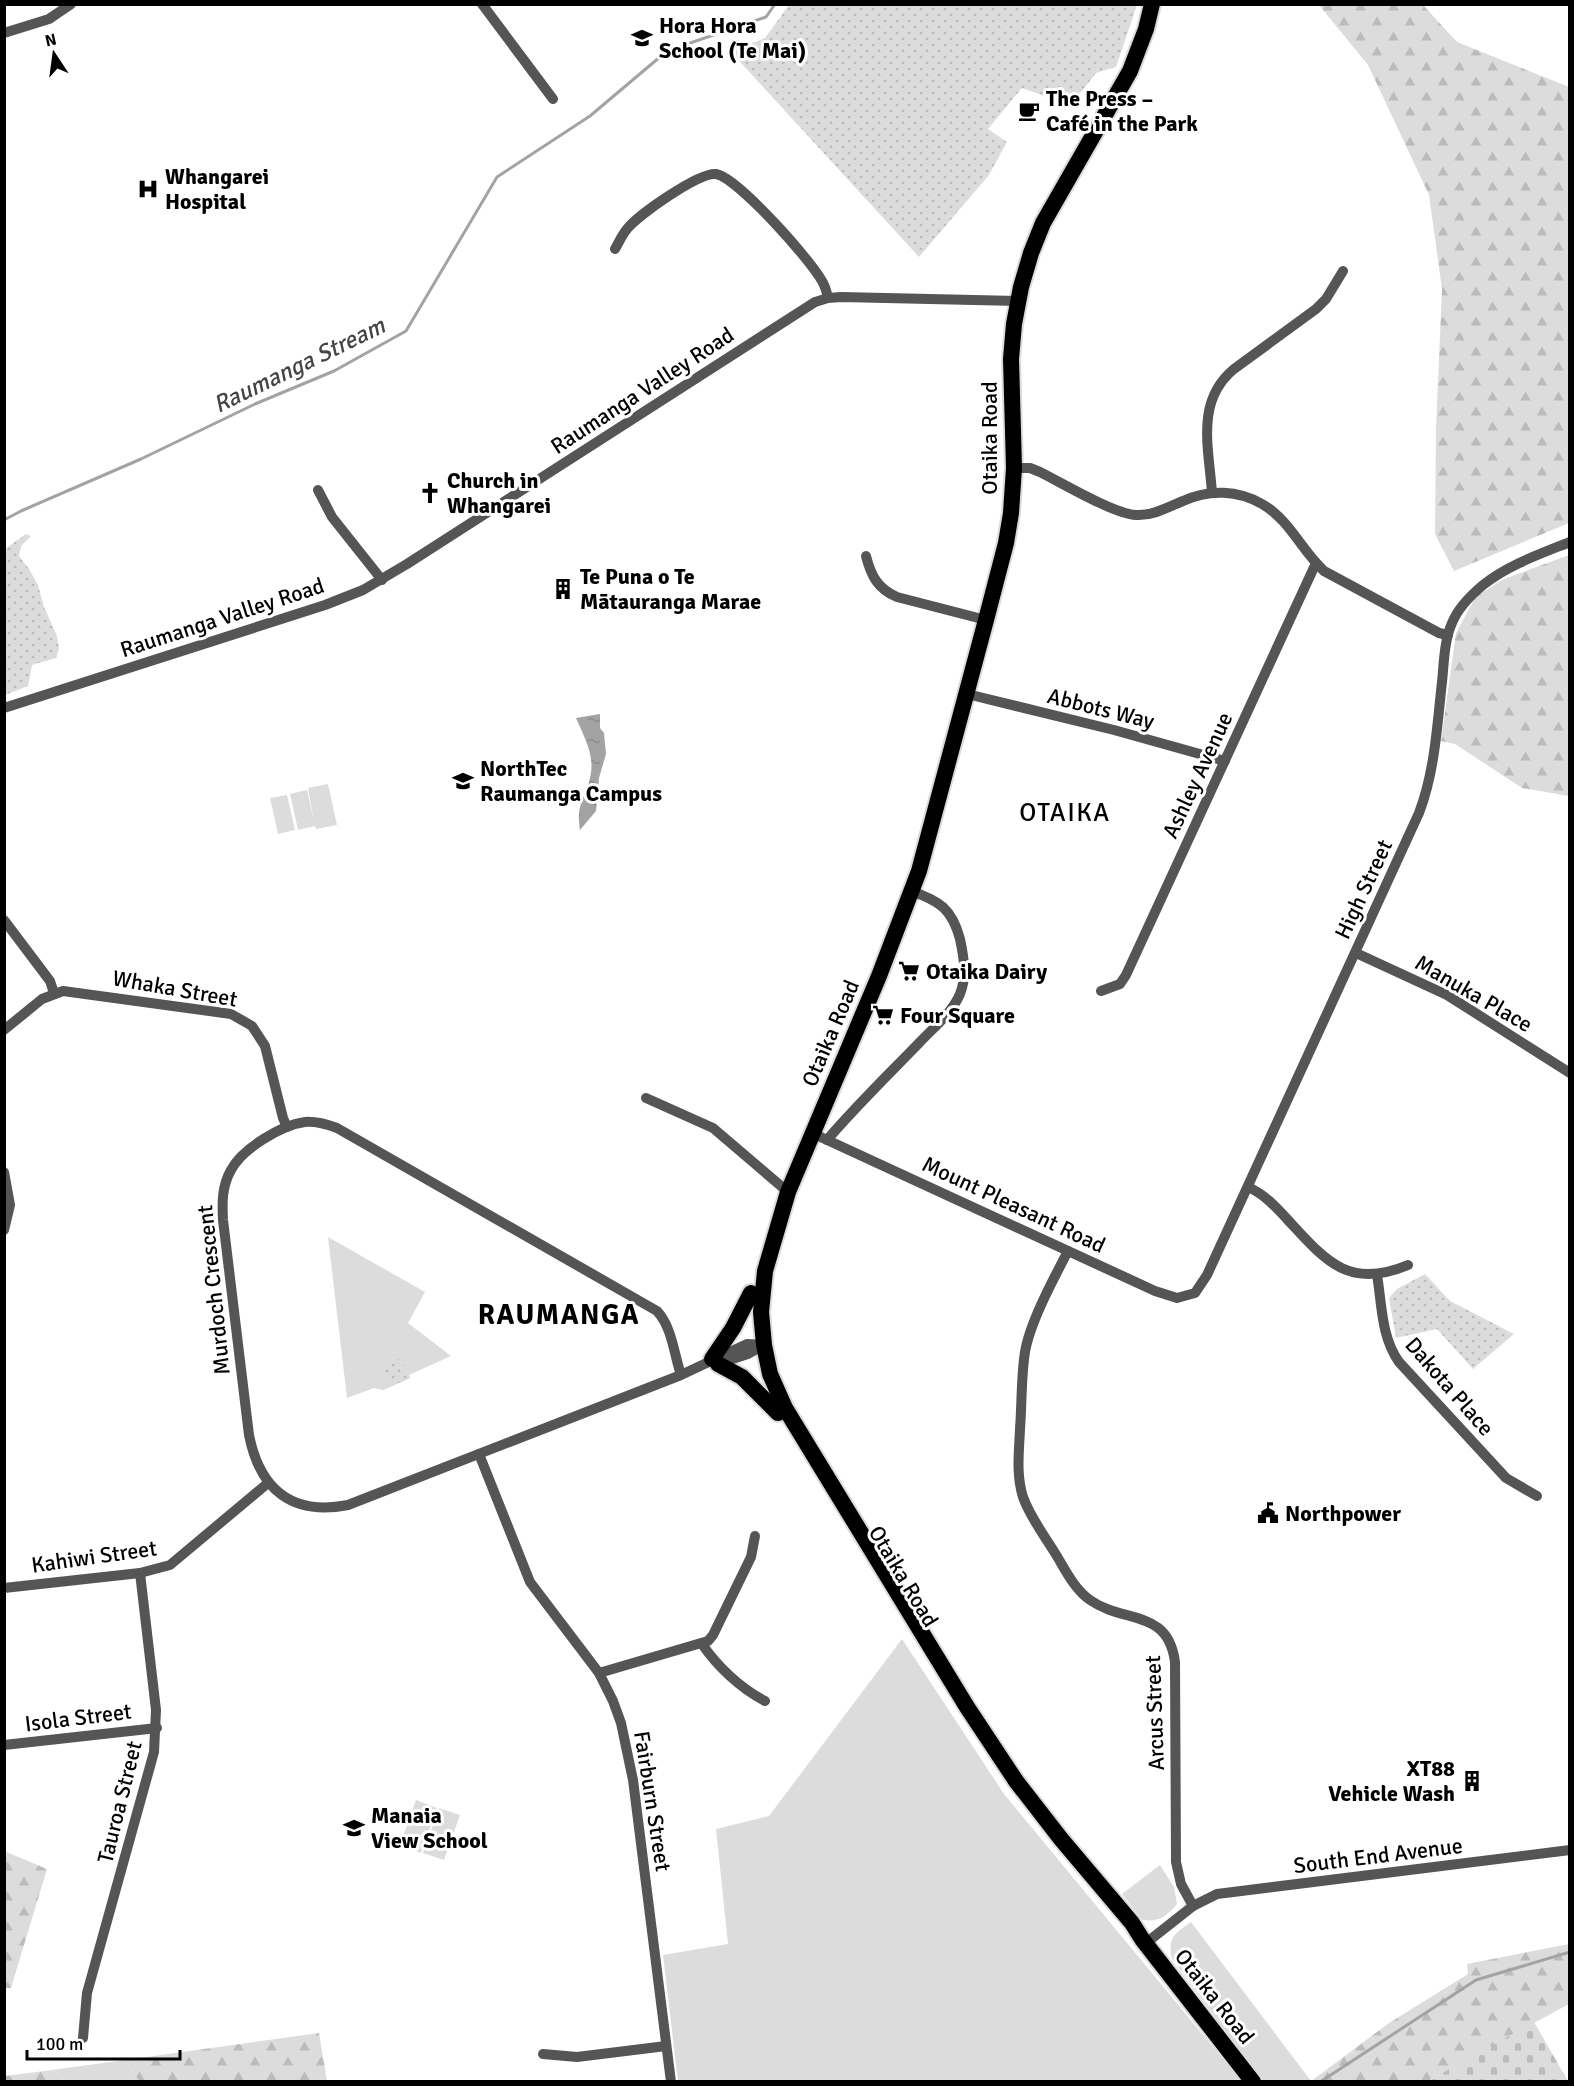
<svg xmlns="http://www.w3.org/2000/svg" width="1574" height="2086" font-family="Signika,sans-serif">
  <defs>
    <pattern id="forest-firs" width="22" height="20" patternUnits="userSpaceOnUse" patternTransform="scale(1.5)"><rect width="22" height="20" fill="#dcdcdc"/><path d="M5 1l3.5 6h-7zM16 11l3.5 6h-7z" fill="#bbb"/></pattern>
    <pattern id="cemetery-stones" width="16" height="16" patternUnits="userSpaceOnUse" patternTransform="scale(1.5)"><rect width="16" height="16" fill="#dcdcdc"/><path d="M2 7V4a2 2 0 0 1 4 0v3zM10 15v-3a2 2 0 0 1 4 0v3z" fill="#bbb"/></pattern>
    <pattern id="park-dots" width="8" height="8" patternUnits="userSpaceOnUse" patternTransform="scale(1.5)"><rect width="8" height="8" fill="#dcdcdc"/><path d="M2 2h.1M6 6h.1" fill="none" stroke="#bbb" stroke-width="1.8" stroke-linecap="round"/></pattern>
    <pattern id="water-ripples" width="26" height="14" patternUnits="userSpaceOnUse" patternTransform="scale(1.5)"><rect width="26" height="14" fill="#a3a3a3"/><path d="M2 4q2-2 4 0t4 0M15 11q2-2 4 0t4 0" fill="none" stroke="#8b8b8b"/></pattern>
  </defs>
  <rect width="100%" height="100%" fill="#fff"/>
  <g fill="#dcdcdc">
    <path d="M328,784L337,825L316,829L315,826L298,830L290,794L307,790L314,821L308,788Z"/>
    <path d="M287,795L295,830L278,834L270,798Z"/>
    <path d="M328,1237L425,1292L408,1323L451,1356L409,1375L410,1378L383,1390L374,1388L347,1398Z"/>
    <path d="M902,1639L1004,1794L1241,2081H678L663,1955L728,1944L716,1829L769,1816Z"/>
    <path d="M416,1800L437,1808L421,1853L400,1845Z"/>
    <path d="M439,1808L460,1815L444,1860L423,1853Z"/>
    <path d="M1160,1865L1174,1887L1177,1904C1166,1917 1159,1922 1142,1920L1122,1894Z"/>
    <path d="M1191,1922L1311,2081H1263L1172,1959C1167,1937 1175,1934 1191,1922Z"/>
    <path d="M125,2060L139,2081H66L52,2070Z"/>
  </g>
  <g fill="url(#forest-firs)">
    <path d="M1319,5H1423L1457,42L1569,87V523L1454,571L1435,534L1436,429L1442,289L1429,195L1368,65Z"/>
    <path d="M1569,555V796L1522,788L1455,744L1441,741L1456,633L1476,596L1504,579Z"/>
    <path d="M4,1851L47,1869L11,1988H4Z"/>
    <path d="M1569,1944V2004L1428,2081L1310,2082L1389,2023L1468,1974L1467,1964Z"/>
    <path d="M319,2033L327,2081H139L125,2060Z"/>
    <path d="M52,2070L66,2081H5V2076Z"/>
  </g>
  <path fill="url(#cemetery-stones)" d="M1534,2022L1568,2081H1428Z"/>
  <g fill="url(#park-dots)">
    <path d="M789,5V4L1137,5L1116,67L1096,73L1082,91L1067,104L1022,88L988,129L1007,142L989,175L919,257L731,52L765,38Z"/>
    <path d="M26,534L31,536L21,546L19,556L29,569L38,585L44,607L57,636L59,649L56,658L32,665L28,686L5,695V549Z"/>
    <path d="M1425,1274L1450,1301L1514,1334L1473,1369L1437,1329L1396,1338L1389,1298L1397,1289Z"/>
    <path d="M398,1359L403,1362L410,1378L390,1387L382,1366Z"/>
  </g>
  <path fill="url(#water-ripples)" d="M600,714V728L604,733L606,754L599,778L596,811L580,830C575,802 588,796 591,772C594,754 583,734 576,718Z"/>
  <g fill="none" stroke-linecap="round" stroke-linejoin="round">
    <g stroke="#a3a3a3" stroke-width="3">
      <path d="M4,520L21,511L141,459L255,404L334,371L406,331L497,177L590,116L667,51L766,17L775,4"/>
      <path d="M1320,2082L1476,1980L1570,1952"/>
    </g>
    <defs>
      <g id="trunk">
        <path d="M1152,4L1146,29L1130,71L1043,223L1031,253L1021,287L1014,324L1011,359L1014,468L1011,513L1006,543L986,620L919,871L879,976L788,1192L765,1271L761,1312L764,1345L770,1374L785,1408L967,1707L1016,1781L1061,1839L1132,1923L1142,1939L1253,2082"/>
        <path d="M712,1359L733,1328L751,1293"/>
        <path d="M718,1364L742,1377L778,1413"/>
      </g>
    </defs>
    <use href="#trunk" stroke="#dbdbdb" stroke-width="20"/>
    <g stroke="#555" stroke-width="10">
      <path d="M482,4L553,99"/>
      <path d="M4,33L49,19L71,4"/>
      <path d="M615,249C619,242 622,235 627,229C638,215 699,172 716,174C737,177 815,264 824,285C826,289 827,294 828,298"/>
      <path d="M1014,468H1030L1040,472C1062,483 1114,514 1136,515C1153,516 1168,507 1183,501C1209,489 1238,490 1262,504C1290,520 1301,550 1324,571L1439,633L1448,635"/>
      <path d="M318,490L332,517L382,580"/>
      <path d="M1212,493C1209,448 1195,401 1234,369L1316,309L1326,299L1343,271"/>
      <path d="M866,556C871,576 878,589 897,597L986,620"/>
      <path d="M967,694L1114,730L1225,761"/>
      <path d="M4,708L325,605L363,590L407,564L815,302L828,298L841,297L1018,301"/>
      <path d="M4,920L50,981L54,993"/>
      <path d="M1356,953L1447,995L1570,1073"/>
      <path d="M1101,991L1120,984L1126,975L1316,563"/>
      <path d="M4,1030L42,999L63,991L231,1014L252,1026L265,1046L283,1118L287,1127"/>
      <path d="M646,1098L713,1128L788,1192"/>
      <path d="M812,1133L1155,1291L1177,1298L1195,1293L1207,1275L1419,813C1435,771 1437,726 1442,682C1444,663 1444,641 1452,623C1458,608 1471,595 1483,585C1508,565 1540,554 1570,542"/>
      <path d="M827,1140C856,1106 888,1075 919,1043C933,1028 952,1013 960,994C967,976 964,958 960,939C952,909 940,901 911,891"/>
      <path d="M4,1172L10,1205L4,1230"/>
      <path d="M1248,1187C1264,1194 1275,1206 1287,1219C1325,1260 1348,1290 1408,1265"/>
      <path d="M1068,1251C1054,1278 1030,1322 1025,1352C1021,1377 1022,1403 1020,1429C1019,1452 1016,1475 1023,1497C1030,1517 1044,1535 1055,1553C1065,1569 1074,1589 1090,1600C1124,1624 1168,1608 1175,1662L1176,1862L1181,1884L1193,1906"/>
      <path d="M1377,1275C1382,1304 1381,1337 1399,1362L1506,1478L1537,1496"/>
      <path d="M717,1364L748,1354L764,1345"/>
      <path d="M681,1375C674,1354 672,1327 657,1311L337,1128C326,1124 316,1121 305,1122C281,1125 242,1149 231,1170C222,1186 222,1202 223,1220L249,1435C260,1490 292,1516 348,1505L681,1375L747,1344L764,1345"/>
      <path d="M479,1454L530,1582L599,1673L613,1701L621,1723L633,1780L671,2082"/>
      <path d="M4,1588L140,1573L170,1565L268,1483"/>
      <path d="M702,1644C717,1666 740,1688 765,1701"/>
      <path d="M599,1673L708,1641L713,1635L751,1557L755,1536"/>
      <path d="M4,1745L157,1728"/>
      <path d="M1146,1943L1193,1906L1217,1894L1570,1850"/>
      <path d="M83,2038L87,1993L154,1752L156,1710L140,1573"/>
      <path d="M543,2054L577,2057L666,2046"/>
    </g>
    <use href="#trunk" stroke="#000" stroke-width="16"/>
  </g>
  <defs>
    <symbol id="school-bare" viewBox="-9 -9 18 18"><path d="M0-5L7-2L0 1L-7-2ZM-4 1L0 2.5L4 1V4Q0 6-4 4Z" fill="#000" stroke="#fff" stroke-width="2.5" paint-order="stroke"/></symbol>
    <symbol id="cafe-bare" viewBox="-9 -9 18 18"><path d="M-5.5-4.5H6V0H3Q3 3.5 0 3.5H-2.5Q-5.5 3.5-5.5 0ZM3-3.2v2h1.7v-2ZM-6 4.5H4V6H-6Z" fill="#000" stroke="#fff" stroke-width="2.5" paint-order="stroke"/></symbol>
    <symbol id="hospital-bare" viewBox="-9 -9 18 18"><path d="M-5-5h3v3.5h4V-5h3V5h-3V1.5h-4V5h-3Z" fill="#000" stroke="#fff" stroke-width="2.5" paint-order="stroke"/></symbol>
    <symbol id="church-bare" viewBox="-9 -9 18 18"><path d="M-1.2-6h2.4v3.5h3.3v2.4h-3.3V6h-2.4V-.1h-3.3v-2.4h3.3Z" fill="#000" stroke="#fff" stroke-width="2.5" paint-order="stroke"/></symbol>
    <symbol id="building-bare" viewBox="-9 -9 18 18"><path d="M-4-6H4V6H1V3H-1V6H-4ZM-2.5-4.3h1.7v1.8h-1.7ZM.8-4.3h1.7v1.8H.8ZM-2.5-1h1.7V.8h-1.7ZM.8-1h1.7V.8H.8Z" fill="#000" stroke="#fff" stroke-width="2.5" paint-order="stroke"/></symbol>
    <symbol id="university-bare" viewBox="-9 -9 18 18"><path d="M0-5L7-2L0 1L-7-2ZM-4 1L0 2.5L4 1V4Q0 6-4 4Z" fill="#000" stroke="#fff" stroke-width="2.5" paint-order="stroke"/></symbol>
    <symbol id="supermarket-bare" viewBox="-9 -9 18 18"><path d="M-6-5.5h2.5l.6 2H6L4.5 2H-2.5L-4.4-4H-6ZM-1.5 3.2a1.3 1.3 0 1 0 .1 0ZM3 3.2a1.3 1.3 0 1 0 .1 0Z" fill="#000" stroke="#fff" stroke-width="2.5" paint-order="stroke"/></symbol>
    <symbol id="civic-bare" viewBox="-9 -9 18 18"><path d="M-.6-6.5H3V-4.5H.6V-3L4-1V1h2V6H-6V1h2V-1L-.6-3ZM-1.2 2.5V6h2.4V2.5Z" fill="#000" stroke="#fff" stroke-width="2.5" paint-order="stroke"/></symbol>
  </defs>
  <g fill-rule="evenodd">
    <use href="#school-bare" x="627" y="23" width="30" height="30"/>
    <use href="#cafe-bare" x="1014" y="96" width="30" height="30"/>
    <use href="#hospital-bare" x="133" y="174" width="30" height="30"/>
    <use href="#church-bare" x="415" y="478" width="30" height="30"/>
    <use href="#building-bare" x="548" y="574" width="30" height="30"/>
    <use href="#university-bare" x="448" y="766" width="30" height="30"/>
    <use href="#supermarket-bare" x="894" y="956" width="30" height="30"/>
    <use href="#supermarket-bare" x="868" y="1000" width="30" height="30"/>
    <use href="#civic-bare" x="1253" y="1498" width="30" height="30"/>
    <use href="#building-bare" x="1457" y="1766" width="30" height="30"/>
    <use href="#school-bare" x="339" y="1813" width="30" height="30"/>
  </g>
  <g text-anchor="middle" stroke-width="6" stroke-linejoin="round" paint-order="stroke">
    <g font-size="22" font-weight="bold" fill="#000" stroke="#fff" text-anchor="start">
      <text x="659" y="33">Hora Hora<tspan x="659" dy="25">School (Te Mai)</tspan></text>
      <text x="1046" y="106">The Press –<tspan x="1046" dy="25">Café in the Park</tspan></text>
      <text x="165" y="184">Whangarei<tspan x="165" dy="25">Hospital</tspan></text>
      <text x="447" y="488">Church in<tspan x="447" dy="25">Whangarei</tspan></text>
      <text x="580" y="584">Te Puna o Te<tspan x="580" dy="25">Mātauranga Marae</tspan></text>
      <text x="480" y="776">NorthTec<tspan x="480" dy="25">Raumanga Campus</tspan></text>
      <text x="926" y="979">Otaika Dairy</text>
      <text x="900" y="1023">Four Square</text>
      <text x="1285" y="1521">Northpower</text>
      <text x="1455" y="1776" text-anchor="end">XT88<tspan x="1455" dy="25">Vehicle Wash</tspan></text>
      <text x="371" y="1823">Manaia<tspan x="371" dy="25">View School</tspan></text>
    </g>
    <g font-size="22" fill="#000" stroke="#fff">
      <text transform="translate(642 390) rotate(-33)" y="8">Raumanga Valley Road</text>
      <text transform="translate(989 438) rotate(-90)" y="8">Otaika Road</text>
      <text transform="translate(222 617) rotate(-18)" y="8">Raumanga Valley Road</text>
      <text transform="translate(1101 708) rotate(14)" y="8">Abbots Way</text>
      <text transform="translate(1197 775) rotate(-65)" y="8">Ashley Avenue</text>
      <text transform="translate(1363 889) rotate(-65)" y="8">High Street</text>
      <text transform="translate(175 988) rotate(10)" y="8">Whaka Street</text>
      <text transform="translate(1474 993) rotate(30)" y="8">Manuka Place</text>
      <text transform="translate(830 1033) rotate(-67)" y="8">Otaika Road</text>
      <text transform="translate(1014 1204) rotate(25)" y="8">Mount Pleasant Road</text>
      <text transform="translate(213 1290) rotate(-96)" y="8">Murdoch Crescent</text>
      <text transform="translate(1450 1386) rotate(49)" y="8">Dakota Place</text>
      <text transform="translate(94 1556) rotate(-8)" y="8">Kahiwi Street</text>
      <text transform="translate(904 1576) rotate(59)" y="8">Otaika Road</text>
      <text transform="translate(1154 1713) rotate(-92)" y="8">Arcus Street</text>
      <text transform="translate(78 1717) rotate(-7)" y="8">Isola Street</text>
      <text transform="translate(653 1801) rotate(81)" y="8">Fairburn Street</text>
      <text transform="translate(119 1802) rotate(-76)" y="8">Tauroa Street</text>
      <text transform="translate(1378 1855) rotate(-7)" y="8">South End Avenue</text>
      <text transform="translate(1215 1996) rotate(52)" y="8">Otaika Road</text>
    </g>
    <g font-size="24" font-style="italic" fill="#444" stroke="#fff">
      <text transform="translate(299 365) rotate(-26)" y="8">Raumanga Stream</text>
    </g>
    <g font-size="26" letter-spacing="1.5" fill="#000" stroke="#fff">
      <text x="1065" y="821">OTAIKA</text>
    </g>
    <g font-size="28" font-weight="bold" letter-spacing="1.5" fill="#000" stroke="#fff">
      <text x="559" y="1324">RAUMANGA</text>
    </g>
  </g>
  <rect width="1574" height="2086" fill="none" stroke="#000000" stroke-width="12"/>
  <g transform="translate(54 54) rotate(347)" stroke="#ffffff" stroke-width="4.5" paint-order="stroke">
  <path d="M0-4.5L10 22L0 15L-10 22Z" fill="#000000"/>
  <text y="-9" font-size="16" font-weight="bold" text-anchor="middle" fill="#000000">N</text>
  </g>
  <path d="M27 2050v9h153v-9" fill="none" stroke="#000000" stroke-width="3"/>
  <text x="36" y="2050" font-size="18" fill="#000000" stroke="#ffffff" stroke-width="4.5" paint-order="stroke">100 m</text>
</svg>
